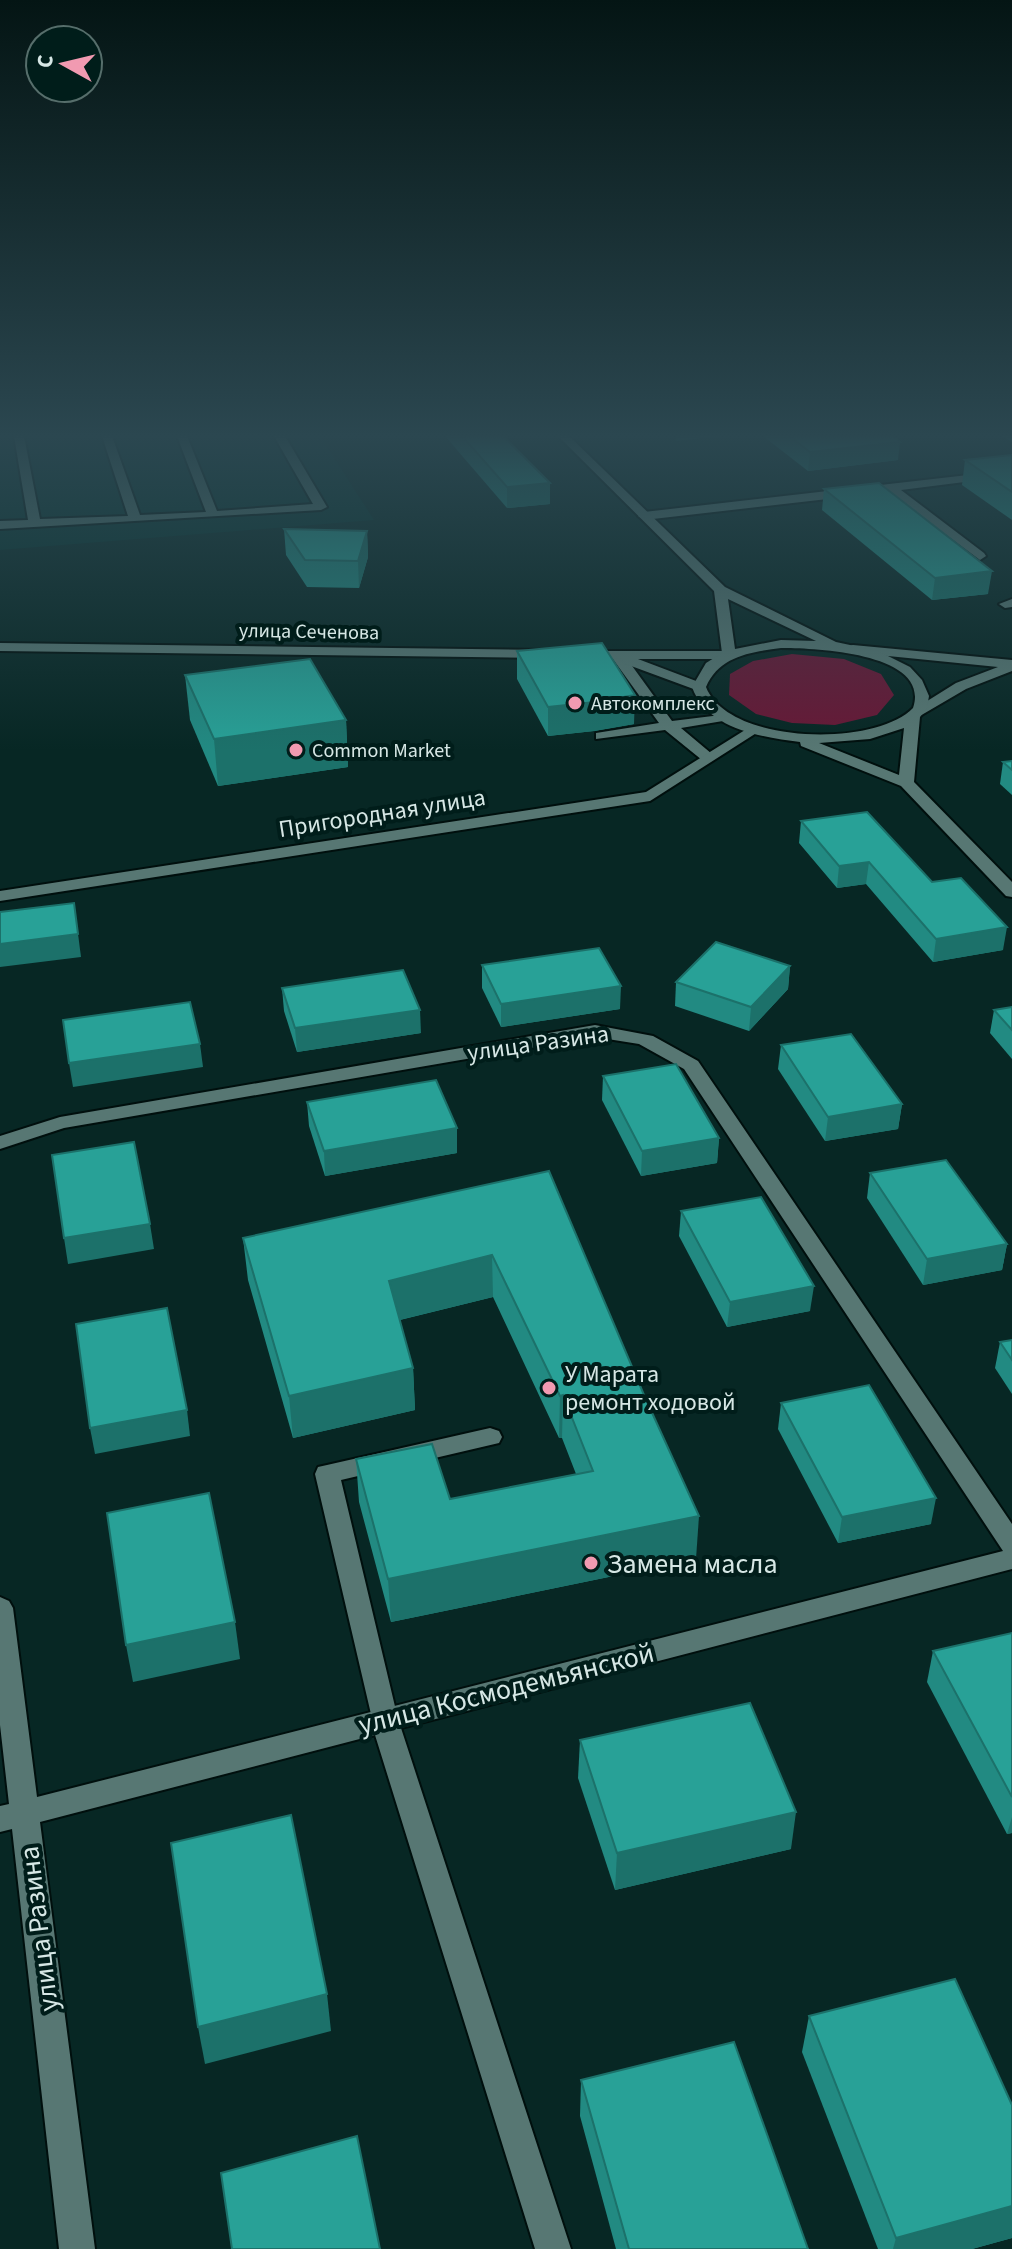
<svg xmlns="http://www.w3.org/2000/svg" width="1012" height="2249" font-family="'Source Sans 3',sans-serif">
  <rect width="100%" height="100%" fill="#072724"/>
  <path fill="#04322e" d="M0,436H320L374,520L0,550Z"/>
  <path fill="#681836" d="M792,654L844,659L881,674L894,695L877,715L835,725L792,723L756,714L729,695L730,674L753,661Z"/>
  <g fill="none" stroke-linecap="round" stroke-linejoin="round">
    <defs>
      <g id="service">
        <path d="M14,436H24L40,519L128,516L102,436H112L140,515L206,512L177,436H187L217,511L313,504L274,436H285L327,507L321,510L0,529V521L28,520Z"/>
        <path d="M1012,470V476L901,490L984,553L986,556L980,560L889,492L644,520L638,516L644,512Z"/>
        <path d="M1012,599V607L1005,608L999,604Z"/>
        <path d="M617,651L622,652L672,721L729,714V720L681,728L712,754V760H702L665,730L596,739V733L659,723L610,655Z"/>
        <path d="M490,1428L499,1431L502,1437L499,1443L341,1480L398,1719L394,1727L384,1731L374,1727L315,1474L318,1467L327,1465Z"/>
      </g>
      <g id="minor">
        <path d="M753,725L760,729L758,732L650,801L0,901V891L646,792Z"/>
        <path d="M595,1025L653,1036L698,1061L1012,1524V1569L401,1728L571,2249H535L375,1735L40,1822L95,2249H59L12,1829L0,1832V1806L9,1804L0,1725V1597L9,1601L13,1608L37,1797L1003,1551L684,1069L639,1044L595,1037L64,1128L0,1149V1136L60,1117Z"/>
      </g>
      <g id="tertiary">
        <path d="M0,643L545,650L552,654L545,658L0,651Z"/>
        <path d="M853,645L1012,660V671L966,689L913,720L908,719V713L956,683L998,667L848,652V646Z"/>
        <path d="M585,651H729L736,655L729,659H638L704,684V690L699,691L623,663L622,659L580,658V652Z"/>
      </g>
      <path id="secondary" d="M558,436H569L725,587L836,642L878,651L910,667L922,680L929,696L927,708L920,717L914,782L1012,882V897L1006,896L901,786L801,746L800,742C761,737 707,729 692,687L706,663L722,653L714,591ZM728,599L816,641L781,640L735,649ZM781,648C812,648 932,652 913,708C874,748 728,744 706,687C719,656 751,652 781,648ZM904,728L899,775L819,743L870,739Z"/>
    </defs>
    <use href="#service" stroke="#000f0d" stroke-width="4"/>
    <use href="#minor" stroke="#000f0d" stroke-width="4"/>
    <use href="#tertiary" stroke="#000f0d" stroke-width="4"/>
    <use href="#secondary" stroke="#000f0d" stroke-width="4"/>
    <use href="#service" fill="#577773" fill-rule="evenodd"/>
    <use href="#minor" fill="#577773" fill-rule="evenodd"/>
    <use href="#tertiary" fill="#577773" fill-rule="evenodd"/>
    <use href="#secondary" fill="#577773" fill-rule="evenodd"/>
  </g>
  <g fill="#228a82">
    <path d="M445,436H503L550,504L507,508Z"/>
    <path d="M763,436H893L898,460L808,471Z"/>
    <path d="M1002,436H1012V442Z"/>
    <path d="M1012,455V520L962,485L965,460Z"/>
    <path d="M824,489L988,594L932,600L822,510Z"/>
    <path d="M284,529L367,531L368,557L359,588L307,587L286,555Z"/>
    <path d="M517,651L634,724L594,731L548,736L517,679Z"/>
    <path d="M185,675L346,720L348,767L218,786L190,720Z"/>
    <path d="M1012,761V795L1000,784L1003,762Z"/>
    <path d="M801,821L932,882L1003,950L933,962L866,884L837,888L799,843Z"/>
    <path d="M482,965L620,1009L501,1027L482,988Z"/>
    <path d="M790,966L788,989L749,1031L675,1006L676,982Z"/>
    <path d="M282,988L421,1033L297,1052L284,1011Z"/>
    <path d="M1012,1007V1059L990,1033L994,1010Z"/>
    <path d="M781,1045L902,1104L898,1129L825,1141L778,1069Z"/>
    <path d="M603,1076L719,1138L717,1163L641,1176L602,1100Z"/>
    <path d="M307,1102L457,1153L325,1176L309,1126Z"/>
    <path d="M549,1171L696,1559L391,1622L359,1502L356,1459L450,1499L576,1474L562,1438H559L493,1297L400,1320L413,1368L415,1410L293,1438L248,1280L243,1238Z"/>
    <path d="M870,1173L1007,1244L1002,1270L923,1285L867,1198Z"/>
    <path d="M681,1211L810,1311L727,1327L679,1236Z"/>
    <path d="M1012,1340V1394L995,1368L1000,1342Z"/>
    <path d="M781,1403L931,1524L838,1543L778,1429Z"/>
    <path d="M1012,1633V1833L1007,1834L927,1682L933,1651Z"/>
    <path d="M580,1740L791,1849L615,1890L578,1778Z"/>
    <path d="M809,2016L1012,2105V2238L972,2249H878L802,2052Z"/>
    <path d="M581,2080L808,2249H616L580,2116Z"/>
  </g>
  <g fill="#1c716a">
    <path d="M676,436H721L676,441Z"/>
    <path d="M900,442L898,460L808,471L810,452Z"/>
    <path d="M550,483V504L507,508V487Z"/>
    <path d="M367,531L368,557L359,588L358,561Z"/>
    <path d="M992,571L988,594L932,600L935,578Z"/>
    <path d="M635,695L634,724L594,731L548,736V707Z"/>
    <path d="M346,720L348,767L218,786L214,739Z"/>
    <path d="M869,862L866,884L837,888L839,866Z"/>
    <path d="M74,903L81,957L0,967V944Z"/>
    <path d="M1007,927L1003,950L933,962L936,939Z"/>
    <path d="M790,966L788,989L749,1031L751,1007Z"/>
    <path d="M621,986L620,1009L501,1027V1004Z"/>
    <path d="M420,1010L421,1033L297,1052L295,1028Z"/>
    <path d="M200,1044L203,1067L73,1087L69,1063Z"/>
    <path d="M902,1104L898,1129L825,1141L828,1117Z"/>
    <path d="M457,1128V1153L325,1176L324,1151Z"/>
    <path d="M719,1138L717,1163L641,1176L642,1151Z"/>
    <path d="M150,1224L154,1249L68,1264L64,1238Z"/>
    <path d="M1007,1244L1002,1270L923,1285L927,1259Z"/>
    <path d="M492,1255L493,1297L391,1322L389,1281Z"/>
    <path d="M814,1286L810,1311L727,1327L730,1302Z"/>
    <path d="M413,1368L415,1410L293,1438L289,1396Z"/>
    <path d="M563,1395L562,1438H559L560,1396Z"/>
    <path d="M187,1410L190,1436L95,1454L90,1428Z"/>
    <path d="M936,1498L931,1524L838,1543L842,1517Z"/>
    <path d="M699,1516L696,1559L391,1622L388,1579Z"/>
    <path d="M235,1622L240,1659L133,1682L126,1645Z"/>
    <path d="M796,1812L791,1849L615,1890L617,1853Z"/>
    <path d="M1012,1817V1833L1007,1834Z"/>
    <path d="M327,1994L331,2031L205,2064L198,2027Z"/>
    <path d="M1012,2206V2238L972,2249H893L896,2238Z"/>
  </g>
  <g fill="#28a197" stroke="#1c716a" stroke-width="2">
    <path d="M462,436H503L550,483L507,487Z"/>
    <path d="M789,436H893L900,442L810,452Z"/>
    <path d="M1012,455V492L965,460Z"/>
    <path d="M879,483L992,571L935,578L824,489Z"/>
    <path d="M284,529L367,531L358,561L305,560Z"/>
    <path d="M602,643L635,695L595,702L548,707L517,651Z"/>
    <path d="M310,659L346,720L214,739L185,675Z"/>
    <path d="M1012,761V770L1003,762Z"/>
    <path d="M867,812L932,882L961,878L1007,927L936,939L869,862L839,866L801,821Z"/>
    <path d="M74,903L78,934L0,944V912Z"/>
    <path d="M716,942L790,966L751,1007L676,982Z"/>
    <path d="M599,948L621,986L501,1004L482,965Z"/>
    <path d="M403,970L420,1010L295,1028L282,988Z"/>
    <path d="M190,1002L200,1044L69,1063L63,1020Z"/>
    <path d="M1012,1007V1030L994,1010Z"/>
    <path d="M851,1034L902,1104L828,1117L781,1045Z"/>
    <path d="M676,1064L719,1138L642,1151L603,1076Z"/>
    <path d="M436,1080L457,1128L324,1151L307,1102Z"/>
    <path d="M134,1142L150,1224L64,1238L52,1155Z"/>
    <path d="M946,1160L1007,1244L927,1259L870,1173Z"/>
    <path d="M549,1171L644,1395L699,1516L388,1579L356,1459L432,1444L450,1499L593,1471L563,1395L560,1396L492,1255L389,1281L413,1368L289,1396L243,1238Z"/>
    <path d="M761,1197L814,1286L730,1302L681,1211Z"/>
    <path d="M167,1308L187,1410L90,1428L76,1324Z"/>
    <path d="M1012,1340V1360L1000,1342Z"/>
    <path d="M869,1385L936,1498L842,1517L781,1403Z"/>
    <path d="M209,1493L235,1622L126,1645L107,1513Z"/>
    <path d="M1012,1633V1797L933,1651Z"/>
    <path d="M750,1703L796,1812L617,1853L580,1740Z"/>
    <path d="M291,1815L327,1994L198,2027L171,1843Z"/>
    <path d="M955,1979L1012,2105V2206L896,2238L809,2016Z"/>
    <path d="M734,2042L808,2249H629L581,2080Z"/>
    <path d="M357,2136L380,2249H232L221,2173Z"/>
  </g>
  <linearGradient id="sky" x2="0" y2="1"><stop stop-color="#041514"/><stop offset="0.58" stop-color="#2b4750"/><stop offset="1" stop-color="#2b4750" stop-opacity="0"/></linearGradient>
  <rect width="1012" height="751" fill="url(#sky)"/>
  <g fill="#f19ab1" stroke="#001d1a" stroke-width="3">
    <circle cx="575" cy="703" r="8"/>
    <circle cx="296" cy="750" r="8"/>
    <circle cx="549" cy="1388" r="8"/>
    <circle cx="591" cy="1563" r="8"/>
  </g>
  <g text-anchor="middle" stroke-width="8" stroke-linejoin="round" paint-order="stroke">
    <g font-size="20" fill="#d6e7e5" stroke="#001d1a">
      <text transform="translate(309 631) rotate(1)" y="7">улица Сеченова</text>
    </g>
    <g font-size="20" fill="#d6e7e5" stroke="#001d1a" text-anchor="start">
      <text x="591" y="710">Автокомплекс</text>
      <text x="312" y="757">Common Market</text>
    </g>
    <g font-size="24" fill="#d6e7e5" stroke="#001d1a">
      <text transform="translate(382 813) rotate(-9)" y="8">Пригородная улица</text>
      <text transform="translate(538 1043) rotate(-8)" y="8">улица Разина</text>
    </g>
    <g font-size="24" fill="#d6e7e5" stroke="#001d1a" text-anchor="start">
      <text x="565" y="1382">У Марата<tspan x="565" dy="28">ремонт ходовой</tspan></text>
    </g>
    <g font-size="28" fill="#d6e7e5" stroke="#001d1a" text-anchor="start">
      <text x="607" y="1573">Замена масла</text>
    </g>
    <g font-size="28" fill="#d6e7e5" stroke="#001d1a">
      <text transform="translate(506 1688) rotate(-14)" y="10">улица Космодемьянской</text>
      <text transform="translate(38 1929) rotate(-97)" y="10">улица Разина</text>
    </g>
  </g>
  <g transform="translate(64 64) rotate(278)"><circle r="38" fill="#001d1a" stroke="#566e6b" stroke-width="2"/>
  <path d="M0-6L14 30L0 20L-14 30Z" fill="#f19ab1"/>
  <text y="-12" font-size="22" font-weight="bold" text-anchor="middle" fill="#d6e7e5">С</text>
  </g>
</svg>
